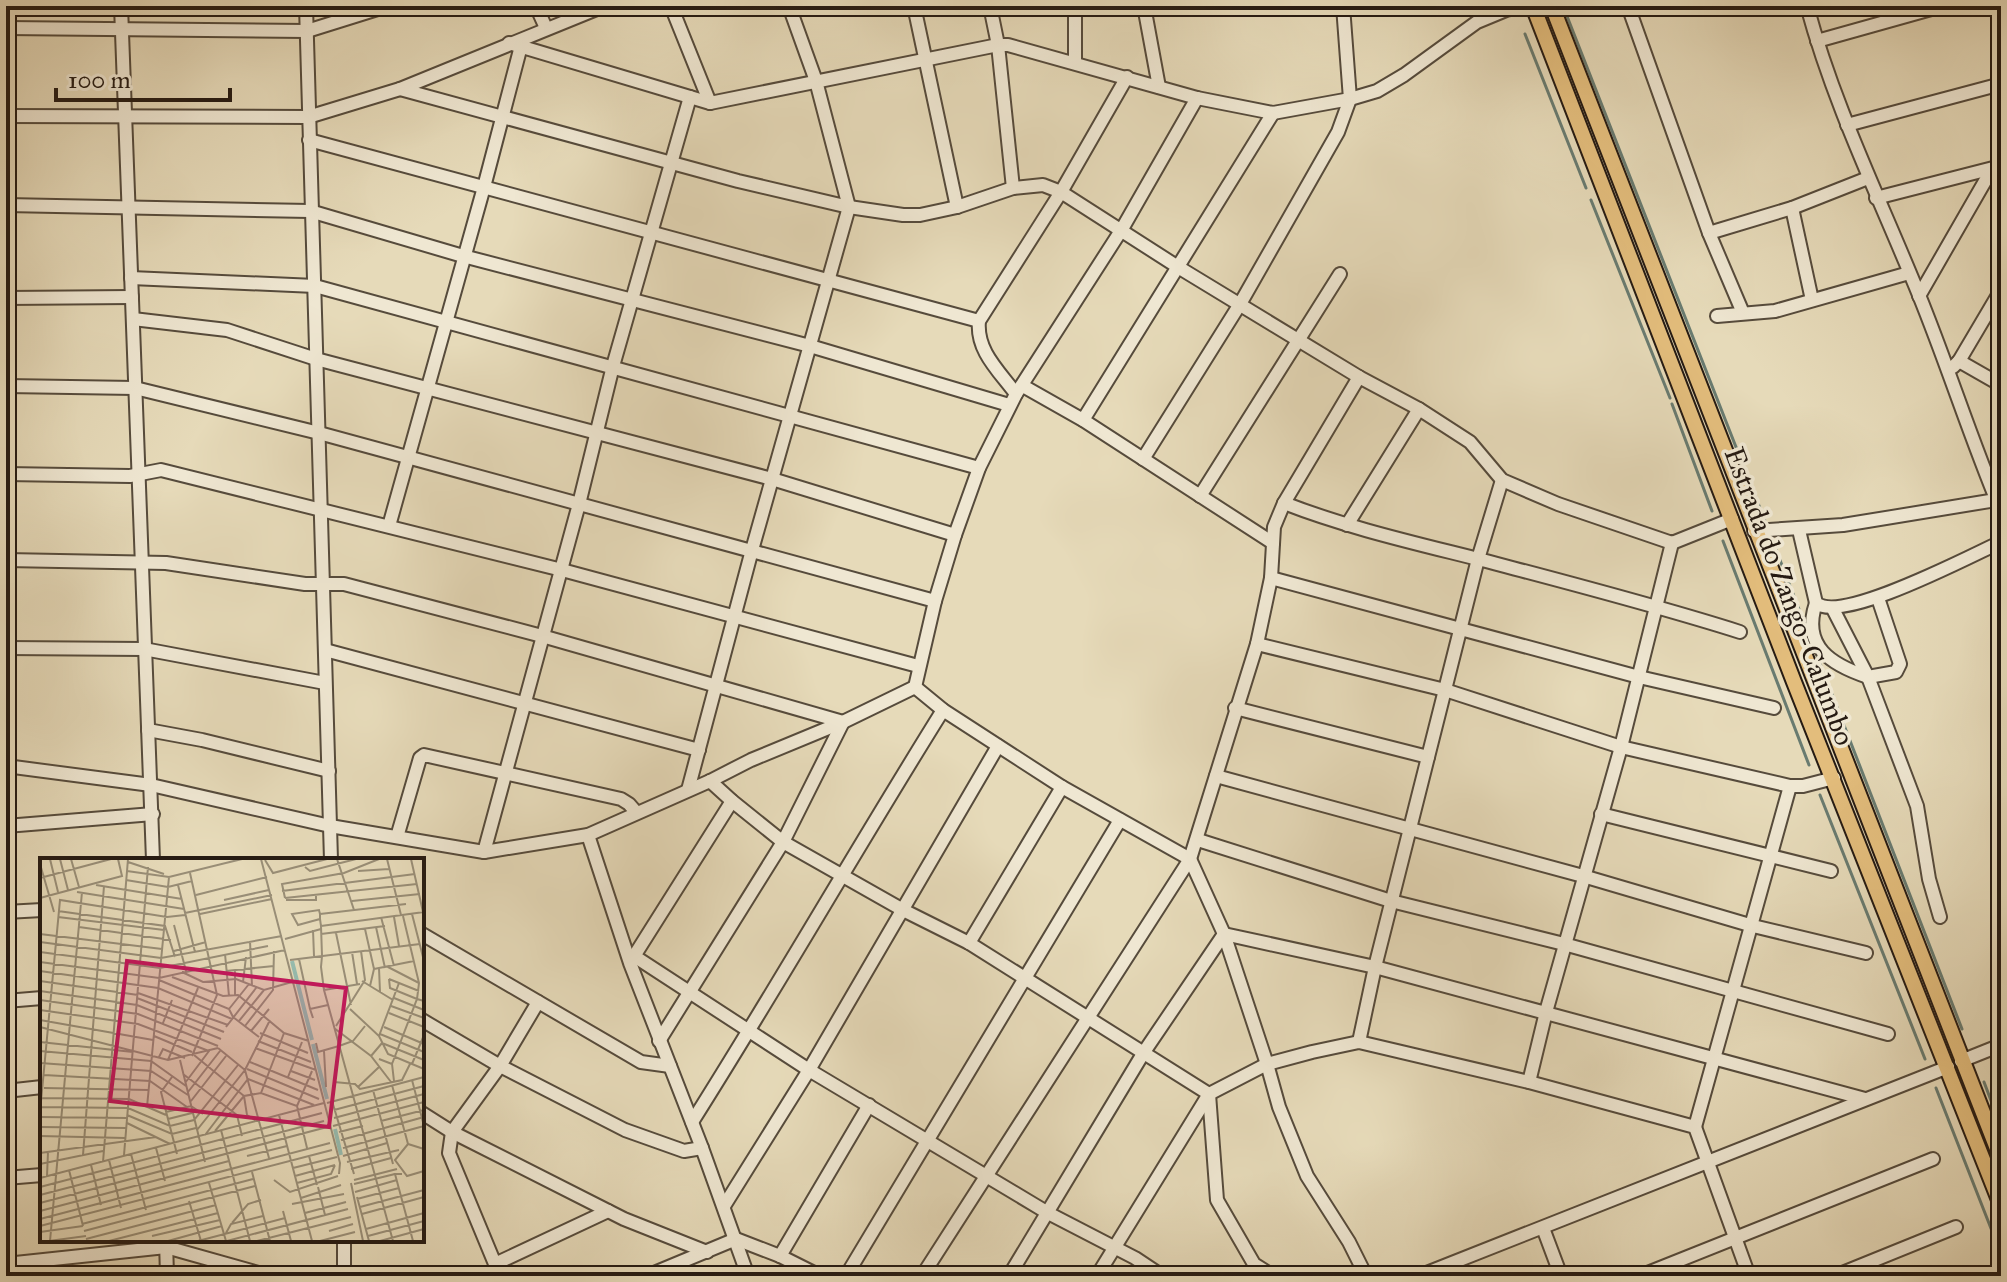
<svg xmlns="http://www.w3.org/2000/svg" width="2007" height="1282" font-family="'IM FELL Great Primer',serif">
  <rect width="100%" height="100%" fill="#e6dab9"/>
  <filter id="stains"><feTurbulence type="fractalNoise" baseFrequency=".0025" numOctaves="4"/><feColorMatrix values="0 0 0 0 .2 0 0 0 0 .09 0 0 0 0 .02 0 0 0 .5 -.17"/></filter>
  <radialGradient id="worn" r=".72"><stop offset=".6" stop-color="#630" stop-opacity="0"/><stop offset="1" stop-color="#630" stop-opacity=".3"/></radialGradient>
  <g fill="none" stroke-linecap="round" stroke-linejoin="round">
    <g stroke="#697b70" stroke-width="3">
      <path d="M1563,6L1765,521"/>
      <path d="M1525,34L1586,188"/>
      <path d="M1591,200L1670,398"/>
      <path d="M1672,404L1712,511"/>
      <path d="M1723,541L1809,765"/>
      <path d="M1773,542L1807,630"/>
      <path d="M1814,648L1962,1029"/>
      <path d="M1820,795L1925,1059"/>
      <path d="M1984,1082L2001,1127"/>
      <path d="M1936,1088L2001,1254"/>
    </g>
    <defs>
      <g id="minor">
        <path d="M121,6L153,860"/>
        <path d="M306,6L331,860"/>
        <path d="M536,6L546,28"/>
        <path d="M671,6L710,103"/>
        <path d="M914,6L957,207"/>
        <path d="M990,6L998,45L1013,188"/>
        <path d="M1075,6V63"/>
        <path d="M1144,6L1159,87"/>
        <path d="M1628,6L1709,233"/>
        <path d="M1807,6C1834,106 1880,199 1919,295C1948,366 1971,440 2001,511"/>
        <path d="M6,28L307,31L387,6"/>
        <path d="M1817,41L1942,6"/>
        <path d="M509,43L710,103L998,45H1008L1197,98L1273,113L1350,99L1377,91L1404,75L1477,22L1506,10L1524,6"/>
        <path d="M400,89L738,181L849,207L903,215H920L957,207L1013,188L1043,185L1061,192L1178,267L1359,377L1419,409L1470,442L1502,480L1558,504L1672,543L1732,519"/>
        <path d="M6,116L308,117L400,89L604,6"/>
        <path d="M1847,125L2001,84"/>
        <path d="M309,140L979,321"/>
        <path d="M1876,198L2001,166"/>
        <path d="M6,205L310,211L463,256L810,346L1009,405"/>
        <path d="M1792,208L1812,300"/>
        <path d="M131,278L315,286L979,468"/>
        <path d="M1919,296L1992,169"/>
        <path d="M6,298L132,297"/>
        <path d="M1743,313L1709,233L1792,208L1868,178"/>
        <path d="M1717,316L1775,311L1909,273"/>
        <path d="M133,319L227,330L316,359L772,479L955,535"/>
        <path d="M1959,361L2001,290"/>
        <path d="M1953,367L1959,361L2001,385"/>
        <path d="M6,386L135,388L319,433L935,601"/>
        <path d="M1023,386L1083,420L1273,543"/>
        <path d="M1016,394C999,371 976,351 979,321L1061,192L1127,77"/>
        <path d="M1083,420L1273,113"/>
        <path d="M1143,459L1240,304L1338,132L1350,99L1343,6"/>
        <path d="M6,474L130,476L161,470L562,570L918,666"/>
        <path d="M1200,496L1340,274"/>
        <path d="M1284,503C1348,528 1415,543 1482,560C1569,583 1655,605 1740,632"/>
        <path d="M1347,525L1419,409"/>
        <path d="M389,526L484,187L521,46"/>
        <path d="M1799,530L1816,603C1842,624 1970,556 2001,542"/>
        <path d="M1754,531L1843,525L1996,500"/>
        <path d="M6,560L166,563L305,584H344L542,636L843,722L783,842L659,1041"/>
        <path d="M1271,578L1639,677L1774,708"/>
        <path d="M1878,598L1900,664L1896,672L1868,677L1917,806L1929,879L1940,917"/>
        <path d="M1816,603C1801,647 1832,665 1868,677"/>
        <path d="M1833,609L1868,677"/>
        <path d="M1257,644L1445,690L1621,747L1790,786H1803L1834,778"/>
        <path d="M6,648L144,649L325,683"/>
        <path d="M325,650L699,750"/>
        <path d="M915,687L943,710L1062,787L1190,859L1224,934L1267,1064L1279,1107L1307,1176L1349,1242L1366,1276"/>
        <path d="M915,687L935,601L955,535L979,468L1016,394L1122,229L1197,98"/>
        <path d="M1235,708L1428,757"/>
        <path d="M148,730L202,740L329,771"/>
        <path d="M6,766L151,785L330,826L484,852L588,835L710,781L751,760L843,722L915,687"/>
        <path d="M1216,776L1583,876L1753,926L1866,953"/>
        <path d="M710,781L732,801L783,842L903,910L969,943L1209,1094L1217,1200L1254,1264L1273,1276"/>
        <path d="M688,790L752,550L849,207L816,81L789,6"/>
        <path d="M1601,814L1831,871"/>
        <path d="M6,826L153,814"/>
        <path d="M588,835L630,963L702,1148L748,1276"/>
        <path d="M397,837L420,758L424,755L621,799L629,804L636,812"/>
        <path d="M1198,840L1391,901L1564,944L1888,1034"/>
        <path d="M484,852L579,504L613,366L690,97"/>
        <path d="M6,912L42,910"/>
        <path d="M422,934L641,1062L670,1066"/>
        <path d="M969,943L1062,787"/>
        <path d="M634,956L809,1070L1048,1213L1135,1258L1162,1276"/>
        <path d="M631,961L732,801"/>
        <path d="M6,1001L42,998"/>
        <path d="M422,1020L500,1066L625,1130L684,1151L702,1148"/>
        <path d="M1359,1042L1375,967L1478,559L1502,480"/>
        <path d="M1961,1061L2001,1045"/>
        <path d="M1529,1082L1546,1012L1621,747L1672,543"/>
        <path d="M6,1091L42,1087"/>
        <path d="M422,1113L452,1132L624,1219L707,1252"/>
        <path d="M692,1122C778,986 858,846 943,710"/>
        <path d="M1695,1127L1790,786"/>
        <path d="M6,1178L42,1175"/>
        <path d="M724,1206L809,1070L998,746"/>
        <path d="M1543,1228L1561,1276"/>
        <path d="M166,1240L167,1276"/>
        <path d="M344,1240V1276"/>
        <path d="M780,1256L869,1105"/>
        <path d="M6,1264L166,1247L269,1276"/>
        <path d="M495,1264L608,1211"/>
        <path d="M500,1276L449,1153L452,1132L500,1066L538,1002"/>
        <path d="M647,1276L736,1239L780,1256L820,1276"/>
        <path d="M846,1276L1120,820"/>
        <path d="M922,1276L1190,859L1257,644L1271,578L1274,527L1284,503L1359,377"/>
        <path d="M1009,1276L1144,1052L1224,934L1375,967L1865,1099"/>
        <path d="M1097,1276L1209,1094L1267,1064L1312,1052L1359,1042L1529,1082L1695,1127L1749,1276"/>
        <path d="M1419,1276L1948,1067"/>
        <path d="M1640,1276L1933,1159"/>
        <path d="M1835,1276L1956,1227"/>
      </g>
      <g id="major">
        <path d="M1533,6L1794,682L2001,1205"/>
        <path d="M1552,6L2001,1159"/>
      </g>
    </defs>
    <use href="#minor" stroke="#564b3c" stroke-width="16"/>
    <use href="#major" stroke="#261b13" stroke-width="18"/>
    <use href="#minor" stroke="#efe7d2" stroke-width="12"/>
    <use href="#major" stroke="#e3bd7c" stroke-width="14"/>
  </g>
  <g text-anchor="middle" stroke-width="7" stroke-linejoin="round" paint-order="stroke">
    <g font-size="28" fill="#261b13" stroke="#efe7d2">
      <text transform="translate(1790 596) rotate(69)" y="10">Estrada do Zango-Calumbo</text>
    </g>
  </g>
  <g transform="translate(40 858)">
    <rect width="384" height="384" fill="#e6dab9"/>
    <path fill="none" stroke="#96bbae" stroke-width="4" d="M252,103L272,182M273,186L287,241M295,271L301,297"/>
    <path fill="none" stroke="#998e77" stroke-width="2" d="M10,1L18,34M20,1L28,32M31,1L39,29M221,1L300,305L299,316M297,1L314,52M347,1L361,57M371,1L383,54M225,2L233,15L287,1M88,4L124,16M0,6L14,54M265,9L270,13L316,1M87,13L129,19L202,1M318,13L349,11M150,15L177,137L152,198M0,20L71,1M86,22L128,29L152,23M56,27L142,41M138,27L155,94M242,33L375,16M37,34L144,51M156,37L227,19M0,40L82,18L78,1M245,40L377,26M245,40L242,26L304,15L339,1M184,42L229,32M246,42H276V37M312,43L380,36M18,53L125,68L135,99M145,55L232,37M160,56L232,41M280,56L366,46M372,56L384,103M18,59L124,72M341,59L354,108M354,59L359,88M280,61L258,67L252,56L279,52L280,56V61L281,68L282,98L281,109L284,132L353,383M134,67L146,113M281,68L384,54M39,69L131,82M336,69L345,110M325,71L334,111L330,128M273,72L274,98M296,75L311,147M0,76L122,91M281,76L345,68M245,81L281,71M210,83L212,128M0,84L121,100L242,78M134,93L166,84M0,94L120,110L228,88M312,94L317,126M185,96L189,138M259,101L270,151M250,102L380,86M0,104L119,120L245,92M348,109L379,125M339,110L340,134M334,111L374,103M195,112V137M0,113L118,130L192,161M186,113L234,108M142,114L163,124L196,121L224,132L252,124M132,119L183,138L198,137L244,175L269,183M349,121L350,130L377,141L379,125L363,58M349,121L379,133M119,122L189,151L193,159M0,123L98,137M322,123L353,142M203,124L206,99M284,132L320,126M0,133L97,147L181,181M98,135L188,167M97,140L184,174M354,140L384,152M0,142L98,156L178,188M351,148L384,160M189,151L209,126M310,151L339,178L348,196L384,211M0,152L98,166L169,193L145,225M349,155L384,169M193,159L219,179M273,160L270,151L288,147M0,162L113,182M199,163L224,132M123,165L132,142M205,168L233,132L234,93M296,168L325,122L321,93M0,169L128,202L178,190M186,169L216,130M344,169L384,186M294,170L331,198L351,224M211,173L229,151M220,175L268,195M340,176L384,194M114,178L152,194M339,178L359,125M218,183L271,204M0,184L93,194M276,185L278,194L299,188L313,183L325,168M178,190L205,212L229,300M215,190L276,212M0,193L111,203L146,228M284,193L286,229M154,197L204,238L207,257L215,262M331,198L342,185L384,202M119,199L123,191L145,200M339,201L352,206L354,223M128,202L158,130M140,202L165,304M210,204L278,232M0,205L111,213L148,237M352,206L377,141L384,143M372,206L384,177M207,211L279,241M251,213L275,222M143,216L197,257L202,278M4,217L110,223L147,249M132,219L121,234L137,296M248,219L262,184M372,222L384,268M294,224L315,226L320,231L362,222L370,206M352,227L368,286M318,229L339,209M4,230L109,232M333,232L353,306M148,234L180,193M221,235L244,175M2,240L89,241L126,257M151,243L186,198M292,243L314,316M287,245L384,219M257,248L272,213M0,249L88,250L130,268L154,262L198,207M107,249L129,19M294,252L384,228M0,254L20,42L127,59L145,57M126,254L151,248L163,256M87,257L132,276L156,270M239,257L272,383M0,259L87,260M294,260L384,236M128,261L152,255M341,263L384,252M87,265L130,286M293,268L384,244M0,269L86,270M157,272L205,212L230,162M181,272L210,383M175,273L204,238L221,235L257,248L267,290M299,274L323,268M165,277L208,221L274,247M0,278L85,280M301,282L384,259M116,290L125,323M303,290L384,268M384,291L368,286L355,302L367,318L384,313M0,295L116,279M91,296L106,352M43,297L64,28M84,297L108,9M207,298L247,288M269,298L277,327M303,298L347,285M69,302L81,350M63,304L88,1M307,304L359,292M0,306L63,293M51,307L61,347M253,310L297,299M311,311L351,300M29,312L43,368M212,314L230,383M362,316H355L373,383M7,318L8,294M255,318L295,307M0,320L284,245M234,322L250,334L298,318M314,322L357,311M169,325L186,383M257,325L291,316L295,307M311,325L323,383M314,326L355,316M0,329L282,255M278,329L285,357M315,334L357,322M0,337L284,263M317,339L329,383M261,340L301,327M317,341L359,330M149,343L161,383M0,345L291,268M252,346L304,336M320,349L384,332M0,353L189,303M243,353L251,383M265,355L306,344M322,356L384,339M0,361L290,285M192,365L208,346L221,342M42,366L213,321M0,368L292,292M326,371L384,355M44,373L215,328M289,373L313,366M0,374L43,368M186,375L191,366L223,358M112,378L180,362M328,378L384,363M46,381L176,347M9,383L46,378M10,383L42,34M69,383L178,355M128,383L182,368M158,383L245,360M187,383L308,351M217,383L311,359M280,383L315,374M340,383L384,371"/>
    <path fill="#c2185b" fill-opacity="0.15" stroke="#c2185b" stroke-width="4" d="M87,103L306,130L289,269L70,243Z"/>
    <rect width="384" height="384" fill="none" stroke="#261b13" stroke-width="4"/>
  </g>
  <rect width="2007" height="1282" fill="none" stroke="#e6dab9" stroke-width="32"/>
  <rect x="8" y="8" width="1991" height="1266" fill="none" stroke="#261b13" stroke-width="4"/>
  <rect x="16" y="16" width="1975" height="1250" fill="none" stroke="#261b13" stroke-width="2"/>
  <path d="M56 88v12h174v-12" fill="none" stroke="#261b13" stroke-width="4"/>
  <text x="68" y="88" font-size="24" fill="#261b13" stroke="#efe7d2" stroke-width="6" paint-order="stroke">100 m</text>
  <rect width="100%" height="100%" filter="url(#stains)"/>
  <rect width="100%" height="100%" fill="url(#worn)"/>
</svg>
